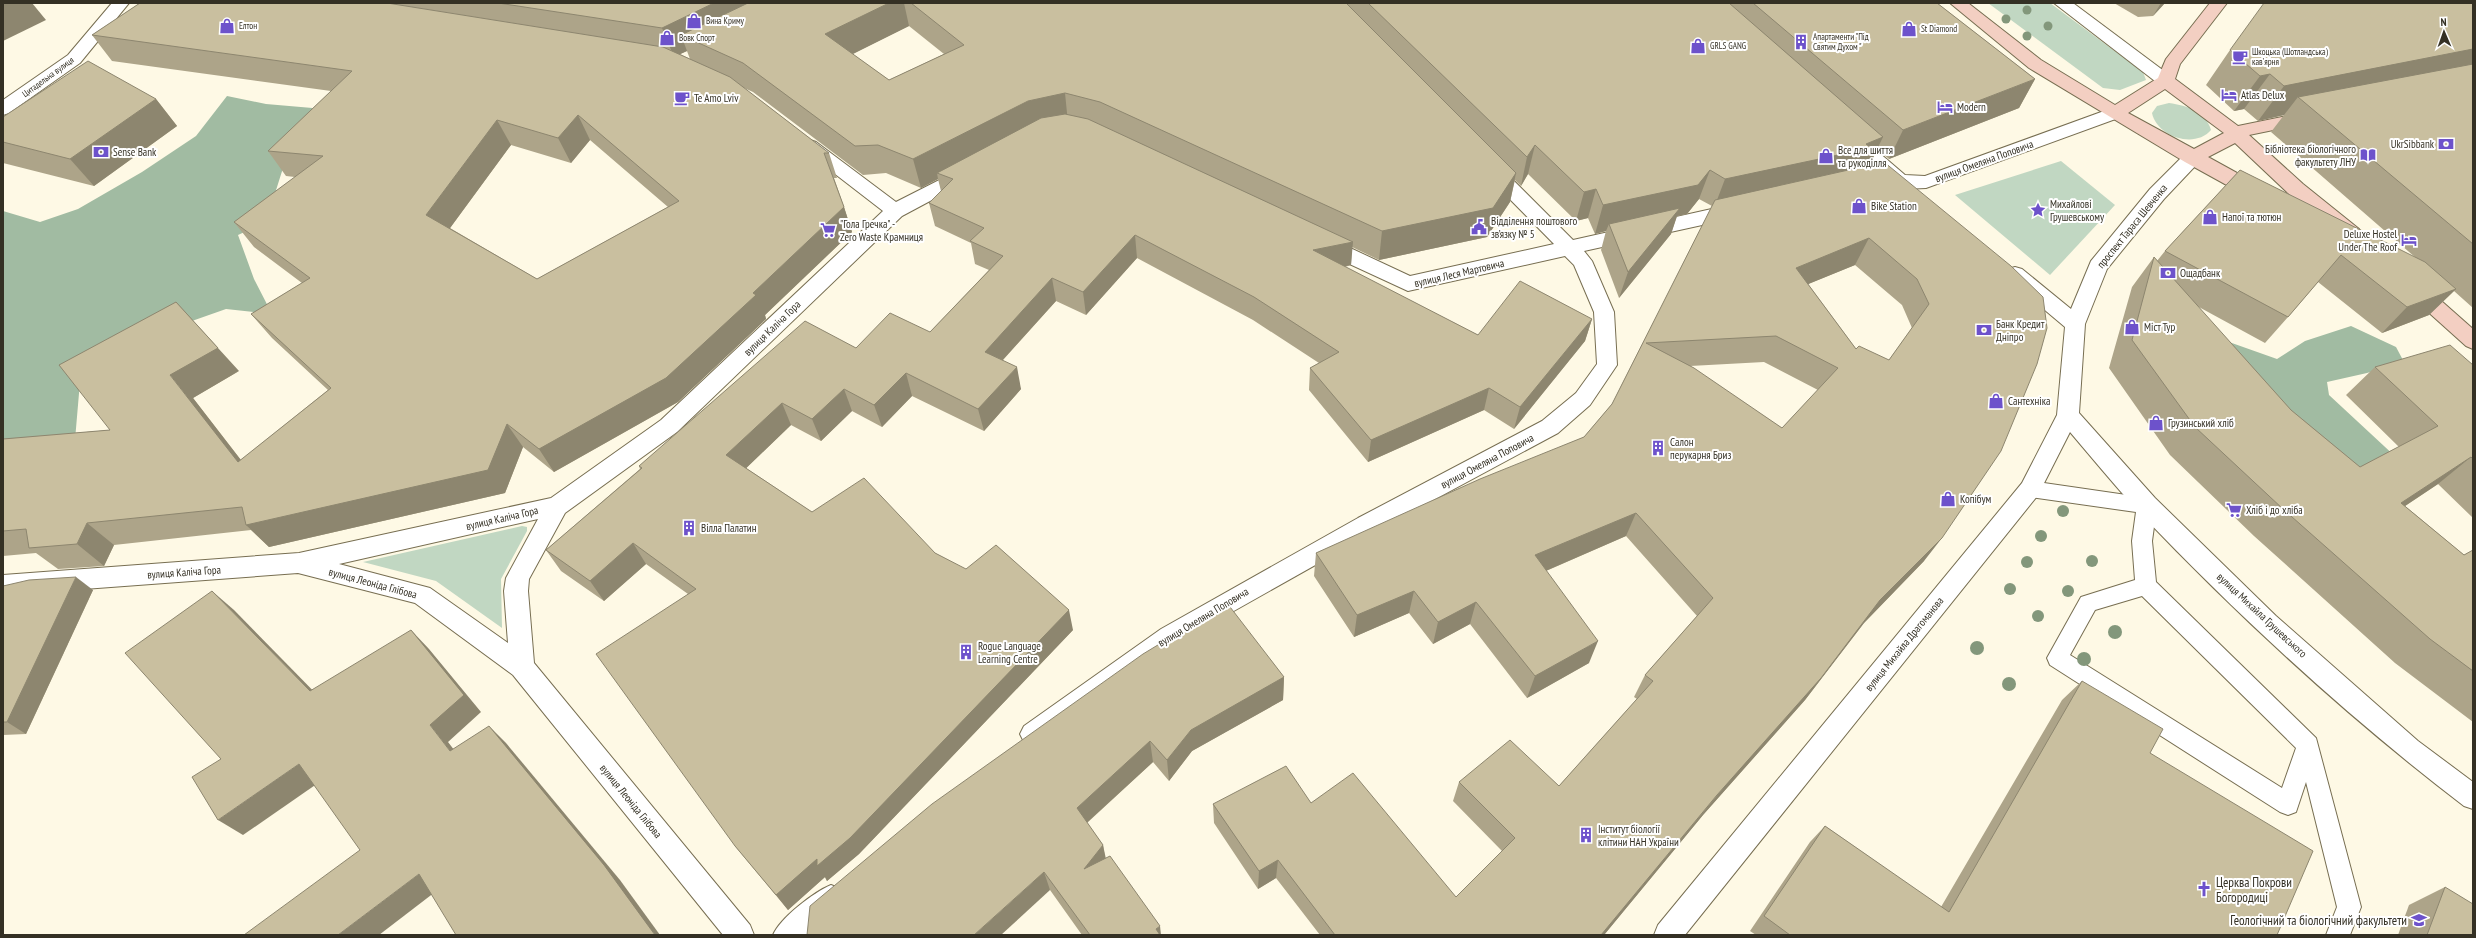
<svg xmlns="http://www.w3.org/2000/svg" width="2476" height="938" font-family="'PT Sans Narrow',sans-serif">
  <rect width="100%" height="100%" fill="#fef9e5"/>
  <g fill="#c1d7c2">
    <path d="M1988,3H2050L2143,72L2146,80L2120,90L2103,88Z"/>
    <path d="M2169,103C2188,106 2205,111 2211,130C2195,149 2157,137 2152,113L2157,106Z"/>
    <path d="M2061,161L2115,205L2050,275L1955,195Z"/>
    <path d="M522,526L527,527V531L501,579L502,628L436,581L363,562Z"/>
  </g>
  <g fill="#a1bba2">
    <path d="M227,96L266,104L324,109L289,149L266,222L238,235L254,279L272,314L226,309L155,334L81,370L75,440L3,447V211L40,222L78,209L142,172L196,136Z"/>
    <path d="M2351,326L2396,347L2404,362L2367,373L2327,382L2329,395L2398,459L2334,472L2229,342L2277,359L2305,341Z"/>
  </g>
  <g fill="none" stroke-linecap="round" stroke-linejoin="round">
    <defs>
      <path id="lane" d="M2030,481L2154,499L2157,505L2152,541L2156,582L2316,738L2361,907L2350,935H2326L2337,907L2306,782L2296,812L2288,815L2280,812L2050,665L2047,658L2081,597L2135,580L2132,541L2136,512L2030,497L2023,495L2020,489L2023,483ZM2142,596L2296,748L2282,788L2070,655L2095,610Z"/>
      <g id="street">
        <path d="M112,3H129L80,63L9,113L3,115V100L68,55Z"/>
        <path d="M2054,3H2073L2172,77L2175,81L2172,85H2160Z"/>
        <path d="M2115,107L2121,109L2124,113L2121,117L1926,188L1903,189L1870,185L1868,180L1870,175L1881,174L1841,137L1844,133L1850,131L1856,133L1905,175L1925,176Z"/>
        <path d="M810,140L816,142L896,202L959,170L966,168L973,170L975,174L973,178L902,216L677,432L565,513L529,579L528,591L534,663L750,925L754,935H723L513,675L415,603L298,573L3,595V575L299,553L551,498L661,420L883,211L804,150L801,146L804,142ZM538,519L506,578L504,591L508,643L430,588L339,564Z"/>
        <path d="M2192,152L2199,154L2201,158L2199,162L2164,199L2107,269L2085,324L2079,413L2155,498L2276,616L2418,741L2473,782V809L2464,806C2350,719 2238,616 2139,512C2115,486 2093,459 2070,432L2038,495L1685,935H1654L1658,925L2022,483L2057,415L2065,327L2008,279L2005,274L2008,269L2015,267L2022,269L2071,309L2091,261L2150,189L2185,154Z"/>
        <path d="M1491,163L1498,165L1573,240L1734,204L1741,206L1744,211L1741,216L1734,218L1584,251L1592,261L1614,312L1617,365L1590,405L1558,433L1374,532L1177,643L1042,742L1033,746L1024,742L1020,734L1024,726L1161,629L1358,518L1542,421L1576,393L1597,364L1594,312L1574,265L1565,256L1408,291L1317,249L1314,244L1317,239L1324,237L1331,239L1410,276L1554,244L1484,173L1482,169L1484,165Z"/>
        <path d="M831,885L841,889L844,898L841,907L808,935H773C780,918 814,892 831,885Z"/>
      </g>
      <g id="secondary">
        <path d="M1950,3H1968L2041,60L2115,105L2158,78L2166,59L2210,3H2227L2180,64L2175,79L2238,126L2307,112L2313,114L2316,118L2313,122L2249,135L2303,184L2359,229L2362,234L2359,239L2352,241L2345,239L2289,194L2235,143L2208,157L2266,189L2268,194L2266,199L2259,201L2252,199L2185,162L2029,68ZM2165,89L2224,133L2194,149L2128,113Z"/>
        <path d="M2414,281L2421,283L2473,329V349L2466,346L2407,293L2404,288L2407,283Z"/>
      </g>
    </defs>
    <use href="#lane" stroke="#776e51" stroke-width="2"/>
    <use href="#street" stroke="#776e51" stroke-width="2"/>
    <use href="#secondary" stroke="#776e51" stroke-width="2"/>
    <use href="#lane" fill="#fff" fill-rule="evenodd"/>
    <use href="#street" fill="#fff" fill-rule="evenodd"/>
    <use href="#secondary" fill="#f3cfc2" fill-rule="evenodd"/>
  </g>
  <g fill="#83977b">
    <circle cx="2027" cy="10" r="4.5"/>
    <circle cx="2006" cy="19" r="4.5"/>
    <circle cx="2048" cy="26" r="4.5"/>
    <circle cx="2027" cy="36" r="4.5"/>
    <circle cx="2063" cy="511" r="6"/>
    <circle cx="2041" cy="536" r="6"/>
    <circle cx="2092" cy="561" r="6"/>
    <circle cx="2027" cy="562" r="6"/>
    <circle cx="2010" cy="589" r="6"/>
    <circle cx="2068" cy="591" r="6"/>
    <circle cx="2038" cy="616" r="6"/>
    <circle cx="2115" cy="632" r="7"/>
    <circle cx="1977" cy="648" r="7"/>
    <circle cx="2084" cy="659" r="7"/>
    <circle cx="2009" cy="684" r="7"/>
  </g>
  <g fill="#ada489" fill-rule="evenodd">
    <path d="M140,3H1937L2035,79L2019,108L1889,159L1877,149L1870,165L2011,266L1924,561L1864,623L1805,700L1703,815L1604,935H1320L1276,878L1258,889L1214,823L1213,804L1311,803L1456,897L1502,851L1453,801L1459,782L1559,786L1637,699L1634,697L1645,675L1697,616L1626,536L1546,571L1589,663L1527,698L1470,624L1433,644L1409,613L1354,637L1314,576L1316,553L1584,437L1612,404L1712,206L1699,199L1687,214L1677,216L1671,234L1619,298L1601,250L1606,231L1595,234L1588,218L1576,221L1528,174L1521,186L1515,180L1510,202L1487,237L1379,260L1352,247L1351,265L1345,267L1478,335L1592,319L1585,341L1514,429L1484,410L1368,462L1309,390L1310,368L1319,363L1253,320L1137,258L1086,315L1056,301L1003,360L1021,389L984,431L912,396L882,427L852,411L821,441L791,425L746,468L812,512L935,553L1073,630L859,854L827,881L825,877L788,910L735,846L688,594L646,564L604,601L561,571L546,550L640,469L639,466L856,348L930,332L989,270L975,264L971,243L935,226L929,203L941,191L938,179L921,188L886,173L863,175L753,92L744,88L829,153L837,178H834L844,207L852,232L765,315L766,319L678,402L554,472L523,447L505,493L269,547L251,530L114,545L104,566L58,569L36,553L3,556V439L110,430L239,371L193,398L241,460L328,390L272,338L251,314L302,283L254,247L234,222L295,177L286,176L268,151L331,91L112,61L92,35ZM909,26L944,54L889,80L852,54ZM687,51L690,59L680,54ZM590,140L668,207L537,279L450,228L511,145L571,163ZM1855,265L1902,305L1912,328L1889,360L1856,349L1808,284ZM1764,362L1818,390L1782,428L1690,366Z"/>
    <path d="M2114,3H2165L2153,16L2138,17Z"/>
    <path d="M2473,3V308L2454,291L2429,315L2382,333L2318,282L2288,317L2265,343L2197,306L2291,410L2360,467L2399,447L2346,395L2375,367L2473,365V518L2438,484L2405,506L2464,555L2473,550V722L2395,663L2254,536L2170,455L2109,368L2132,287L2154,257L2157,261L2165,251L2240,170L2416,258L2271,132L2284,115L2258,121L2244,109L2234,111L2206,85L2230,50Z"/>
    <path d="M156,99L177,126L94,186L3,163V117Z"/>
    <path d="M3,586L93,590L26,734L3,735Z"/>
    <path d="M1284,677L1283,700L1192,751L1169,781L1153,762L1087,823L1103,845L1105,858L1161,935H1082L1050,890L932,804Z"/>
    <path d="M2082,681L2150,753L2277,935H1756L1750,931L1810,842L1825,826L1941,907L2062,700Z"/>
    <path d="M2445,887L2473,935H2398L2409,905Z"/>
  </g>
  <g fill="#8d866f">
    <path d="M3,3H32L46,20L3,41Z"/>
    <path d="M714,3H784L681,35L687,51L674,57L662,28Z"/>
    <path d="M889,3H904L909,26L833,64L825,34Z"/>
    <path d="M2161,3H2165L2153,16Z"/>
    <path d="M2473,38V78L2298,97L2284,115L2258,121L2284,86Z"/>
    <path d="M2270,74L2244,109L2234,111L2260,76Z"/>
    <path d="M2035,79L2019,108L1889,159L1903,130Z"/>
    <path d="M1065,93L1068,123L937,173L938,179L921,188L913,159L1028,101Z"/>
    <path d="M156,99L177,126L94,186L70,159Z"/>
    <path d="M578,115L590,140L571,163L558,138Z"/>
    <path d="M497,120L511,145L442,239L426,215Z"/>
    <path d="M1883,137L1869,166L1714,208L1725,179L1866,144Z"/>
    <path d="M1535,145L1528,174L1521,186L1527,157Z"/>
    <path d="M1710,170L1699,199L1687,214L1677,216L1671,234L1619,298L1628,272L1609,224L1606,231L1595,234L1603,205Z"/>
    <path d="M1516,173L1510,202L1487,237L1379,260L1382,231Z"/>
    <path d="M1596,189L1588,218L1576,221L1584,192Z"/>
    <path d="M844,207L852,232L765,315L766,319L678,402L554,472L539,449L753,293Z"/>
    <path d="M1135,235L1137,258L1086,315L1083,292Z"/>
    <path d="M1869,238L1855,265L1784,294L1796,268Z"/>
    <path d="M1353,242L1351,265L1312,273L1313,250Z"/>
    <path d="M1052,278L1056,301L990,374L985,352Z"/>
    <path d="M2456,289L2429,315L2382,333L2407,307Z"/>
    <path d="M176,302L239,371L193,398L260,485L238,462L170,375Z"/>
    <path d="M1592,319L1585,341L1514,429L1520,407Z"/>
    <path d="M1017,367L1021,389L984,431L978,409Z"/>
    <path d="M906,373L912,396L882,427L874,405Z"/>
    <path d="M1489,388L1484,410L1368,462L1371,440Z"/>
    <path d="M844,389L852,411L821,441L812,419Z"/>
    <path d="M782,403L791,425L737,477L726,455Z"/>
    <path d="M507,424L523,447L505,493L269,547L246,525Z"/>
    <path d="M2471,457L2438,484L2369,530L2401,503Z"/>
    <path d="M1636,513L1626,536L1527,579L1535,555Z"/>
    <path d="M87,523L114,545L104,566L77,544Z"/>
    <path d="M1942,538L1924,561L1864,623L1805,700L1703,815L1604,935H1601L1880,600Z"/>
    <path d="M633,543L646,564L604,601L590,581Z"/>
    <path d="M76,577L93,590L26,734L7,722Z"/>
    <path d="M212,591L234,610L331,709L310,691Z"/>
    <path d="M1414,591L1409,613L1354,637L1357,615Z"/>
    <path d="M1476,602L1470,624L1433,644L1438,622Z"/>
    <path d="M1069,610L1073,630L859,854L827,881L825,877L788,910L776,895Z"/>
    <path d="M411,630L429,649L481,712L448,742L468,768L450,751L430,725Z"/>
    <path d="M1598,641L1589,663L1527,698L1535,676Z"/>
    <path d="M1284,677L1283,700L1192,751L1169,781L1167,760L1191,730Z"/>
    <path d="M489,726L506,743L620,880L660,935H655Z"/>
    <path d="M1150,741L1153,762L1081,828L1077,808Z"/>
    <path d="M299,764L321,781L243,835L218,820Z"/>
    <path d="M1103,845L1107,864L1084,869Z"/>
    <path d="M1278,860L1276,878L1258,889L1259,871Z"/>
    <path d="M1044,872L1050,890L1001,935H974Z"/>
    <path d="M419,874L439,889L379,935H338Z"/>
    <path d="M1160,926L1161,935H1157L1156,929Z"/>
  </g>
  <g fill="#c9bf9f" stroke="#8d866f" fill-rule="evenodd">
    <path d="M140,3H387L663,47L730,77L829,153H824L844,207L753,293L756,295L666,378L539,449L507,424L488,470L246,525L242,507L87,523L77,544L29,548L26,529L3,531V439L110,430L59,365L176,302L218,348L170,375L238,462L331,388L251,314L310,278L234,222L323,156L268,151L352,71L92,35ZM578,115L679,201L537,279L426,215L497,120L558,138Z"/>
    <path d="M498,3H714L662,28Z"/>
    <path d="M748,3H889L825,34L889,80L964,45L911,3H1346L1516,173L1493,208L1382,231L1100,102L1065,93L1028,101L913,159L878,145L855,146L743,63L681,35Z"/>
    <path d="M1368,3H1729L1883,137L1866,144L1871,148L1725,179L1710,170L1698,185L1603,205L1596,189L1584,192L1535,145L1527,157Z"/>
    <path d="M1753,3H1937L2035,79L1903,130Z"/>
    <path d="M2264,3H2473V49L2284,86L2270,74L2260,76L2230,50Z"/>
    <path d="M88,61L156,99L70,159L3,142V117Z"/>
    <path d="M2473,64V244L2298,97Z"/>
    <path d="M1065,114L1088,119L1353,242L1313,250L1478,335L1520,281L1592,319L1520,407L1489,388L1371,440L1310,368L1339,352L1254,297L1135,235L1083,292L1052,278L985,352L1017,367L978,409L906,373L874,405L844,389L812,419L782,403L726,455L812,512L864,478L935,553L966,569L996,545L1069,610L850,838L817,866V859L776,895L735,846L596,654L696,589L633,543L590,581L546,550L642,468L639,466L805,321L856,348L890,313L930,332L1003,256L970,241L984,228L929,203L953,179L937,173L1041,118Z"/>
    <path d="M1884,162L2011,266L2043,297L2047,328L2037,364L2001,451L1942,538L1880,600L1821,678L1717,795L1601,935H1335L1278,860L1259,871L1213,804L1286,766L1311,803L1353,773L1456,897L1515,838L1459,782L1510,740L1559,786L1653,681L1645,675L1713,598L1636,513L1535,555L1598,641L1535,676L1476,602L1438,622L1414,591L1357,615L1316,553L1480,479L1584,437L1612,404L1715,200ZM1869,238L1917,279L1929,304L1889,360L1859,346L1856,349L1796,268ZM1776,336L1838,368L1782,428L1694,368L1646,343Z"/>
    <path d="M2240,170L2425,262L2456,289L2407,307L2341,255L2288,317L2165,251Z"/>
    <path d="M1680,208L1628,272L1609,224Z"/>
    <path d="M2154,257L2291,410L2360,467L2438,426L2375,367L2450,345L2473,365V459L2471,457L2401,503L2464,555L2473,550V671L2430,639L2283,509L2195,427L2132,340Z"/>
    <path d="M76,577L7,722H3V586L29,580Z"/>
    <path d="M212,591L310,691L411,630L464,695L430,725L450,751L489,726L604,865L655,935H456L419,874L338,935H244L360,850L299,764L218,820L192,777L221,759L125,653Z"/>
    <path d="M1227,603L1284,677L1191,730L1167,760L1150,741L1077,808L1103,845L1084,869L1110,856L1160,926L1156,929L1160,935H1090L1044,872L974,935H807L810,906L932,804L1143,654Z"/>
    <path d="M2082,681L2163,729L2150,753L2313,851L2277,935H1790L1764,916L1825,826L1949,912Z"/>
    <path d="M2445,887L2473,904V935H2427Z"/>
  </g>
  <defs>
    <symbol id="shop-bare" viewBox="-9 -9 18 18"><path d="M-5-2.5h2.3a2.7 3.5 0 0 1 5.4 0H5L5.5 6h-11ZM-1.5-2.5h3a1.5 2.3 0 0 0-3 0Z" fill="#6d52cb" stroke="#fff" stroke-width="2.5" paint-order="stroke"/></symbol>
    <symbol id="building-bare" viewBox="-9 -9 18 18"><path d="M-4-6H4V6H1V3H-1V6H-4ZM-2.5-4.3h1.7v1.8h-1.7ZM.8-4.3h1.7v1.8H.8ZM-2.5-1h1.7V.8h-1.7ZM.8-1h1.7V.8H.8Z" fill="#6d52cb" stroke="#fff" stroke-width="2.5" paint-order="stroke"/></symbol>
    <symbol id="cafe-bare" viewBox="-9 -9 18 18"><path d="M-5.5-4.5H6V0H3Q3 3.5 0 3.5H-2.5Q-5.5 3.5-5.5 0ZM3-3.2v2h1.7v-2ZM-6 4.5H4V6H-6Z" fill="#6d52cb" stroke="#fff" stroke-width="2.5" paint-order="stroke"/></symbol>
    <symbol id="hotel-bare" viewBox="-9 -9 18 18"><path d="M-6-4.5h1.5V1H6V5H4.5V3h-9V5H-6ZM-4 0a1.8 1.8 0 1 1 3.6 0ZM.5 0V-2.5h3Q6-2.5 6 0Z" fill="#6d52cb" stroke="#fff" stroke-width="2.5" paint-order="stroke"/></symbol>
    <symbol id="bank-bare" viewBox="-9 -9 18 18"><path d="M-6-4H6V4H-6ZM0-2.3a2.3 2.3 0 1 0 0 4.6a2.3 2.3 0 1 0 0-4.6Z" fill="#6d52cb" stroke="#fff" stroke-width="2.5" paint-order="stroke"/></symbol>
    <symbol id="library-bare" viewBox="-9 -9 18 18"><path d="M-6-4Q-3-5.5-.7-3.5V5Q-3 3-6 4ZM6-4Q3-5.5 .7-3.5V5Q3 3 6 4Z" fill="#6d52cb" stroke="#fff" stroke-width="2.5" paint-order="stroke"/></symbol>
    <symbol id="sight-bare" viewBox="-9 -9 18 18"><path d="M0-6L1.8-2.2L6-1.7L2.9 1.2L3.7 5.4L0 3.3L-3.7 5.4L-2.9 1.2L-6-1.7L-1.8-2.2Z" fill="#6d52cb" stroke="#fff" stroke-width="2.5" paint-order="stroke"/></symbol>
    <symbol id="civic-bare" viewBox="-9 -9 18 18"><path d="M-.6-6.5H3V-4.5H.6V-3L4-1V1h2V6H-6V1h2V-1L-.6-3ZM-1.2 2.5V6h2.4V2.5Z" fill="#6d52cb" stroke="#fff" stroke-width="2.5" paint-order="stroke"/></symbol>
    <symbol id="supermarket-bare" viewBox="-9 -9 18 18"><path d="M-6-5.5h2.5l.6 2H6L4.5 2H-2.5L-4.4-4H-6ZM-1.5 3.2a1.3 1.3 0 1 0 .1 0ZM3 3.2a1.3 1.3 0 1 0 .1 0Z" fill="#6d52cb" stroke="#fff" stroke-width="2.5" paint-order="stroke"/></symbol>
    <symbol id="church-bare" viewBox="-9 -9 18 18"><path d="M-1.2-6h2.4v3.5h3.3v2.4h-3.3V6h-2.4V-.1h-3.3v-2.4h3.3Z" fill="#6d52cb" stroke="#fff" stroke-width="2.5" paint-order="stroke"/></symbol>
    <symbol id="university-bare" viewBox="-9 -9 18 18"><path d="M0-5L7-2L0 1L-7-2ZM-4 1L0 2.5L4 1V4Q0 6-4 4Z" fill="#6d52cb" stroke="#fff" stroke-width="2.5" paint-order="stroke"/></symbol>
  </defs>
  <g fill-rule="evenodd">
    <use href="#shop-bare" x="683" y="10" width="22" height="22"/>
    <use href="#shop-bare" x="216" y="15" width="22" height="22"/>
    <use href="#shop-bare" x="1898" y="18" width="22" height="22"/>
    <use href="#shop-bare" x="656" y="27" width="22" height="22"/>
    <use href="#building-bare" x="1790" y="31" width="22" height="22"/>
    <use href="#shop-bare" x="1687" y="35" width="22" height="22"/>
    <use href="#cafe-bare" x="2229" y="46" width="22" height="22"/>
    <use href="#hotel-bare" x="2218" y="84" width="22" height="22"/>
    <use href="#cafe-bare" x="671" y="87" width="22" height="22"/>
    <use href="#hotel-bare" x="1934" y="96" width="22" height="22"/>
    <use href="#bank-bare" x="2435" y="133" width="22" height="22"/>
    <use href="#bank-bare" x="90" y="141" width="22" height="22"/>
    <use href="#library-bare" x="2357" y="144" width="22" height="22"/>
    <use href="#shop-bare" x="1815" y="145" width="22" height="22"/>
    <use href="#shop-bare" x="1848" y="195" width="22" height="22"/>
    <use href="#sight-bare" x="2027" y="199" width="22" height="22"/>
    <use href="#shop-bare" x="2199" y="206" width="22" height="22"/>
    <use href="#civic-bare" x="1468" y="216" width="22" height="22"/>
    <use href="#supermarket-bare" x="817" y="219" width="22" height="22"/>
    <use href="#hotel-bare" x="2398" y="229" width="22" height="22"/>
    <use href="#bank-bare" x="2157" y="262" width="22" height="22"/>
    <use href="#shop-bare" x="2121" y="316" width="22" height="22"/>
    <use href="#bank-bare" x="1973" y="319" width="22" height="22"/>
    <use href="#shop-bare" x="1985" y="390" width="22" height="22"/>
    <use href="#shop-bare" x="2145" y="412" width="22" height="22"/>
    <use href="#building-bare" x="1647" y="437" width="22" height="22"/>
    <use href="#shop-bare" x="1937" y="488" width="22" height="22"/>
    <use href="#supermarket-bare" x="2223" y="499" width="22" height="22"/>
    <use href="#building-bare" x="678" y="517" width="22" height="22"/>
    <use href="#building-bare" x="955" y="641" width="22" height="22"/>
    <use href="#building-bare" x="1575" y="824" width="22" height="22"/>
    <use href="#church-bare" x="2193" y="878" width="22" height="22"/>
    <use href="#university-bare" x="2408" y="909" width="22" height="22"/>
  </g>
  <g text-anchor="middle" stroke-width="4" stroke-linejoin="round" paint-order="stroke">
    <g font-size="9" fill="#343024" stroke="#fff" text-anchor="start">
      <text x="706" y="24">Вина Криму</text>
      <text x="239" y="29">Елтон</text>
      <text x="1921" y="32">St Diamond</text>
      <text x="1813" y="40">Апартаменти "Під<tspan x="1813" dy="10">Святим Духом "</tspan></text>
      <text x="679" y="41">Вовк Спорт</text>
      <text x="1710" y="49">GRLS GANG</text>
      <text x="2252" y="55">Шкоцька (Шотландська)<tspan x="2252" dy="10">кавʼярня</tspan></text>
    </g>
    <g font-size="9" fill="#343024" stroke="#fff">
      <text transform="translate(48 77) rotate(-36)" y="3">Цитадельна вулиця</text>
    </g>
    <g font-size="11" fill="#343024" stroke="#fff" text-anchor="start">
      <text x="2241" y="99">Atlas Delux</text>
      <text x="694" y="102">Te Amo Lviv</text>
      <text x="1957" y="111">Modern</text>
      <text x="2434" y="148" text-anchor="end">UkrSibbank</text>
      <text x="2356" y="153" text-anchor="end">Бібліотека біологічного<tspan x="2356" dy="13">факультету ЛНУ</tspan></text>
      <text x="1838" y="154">Все для шиття<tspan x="1838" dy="13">та рукоділля</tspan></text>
      <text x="113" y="156">Sense Bank</text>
      <text x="2050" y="208">Михайлові<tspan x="2050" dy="13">Грушевському</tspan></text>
      <text x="1871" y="210">Bike Station</text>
      <text x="2222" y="221">Напої та тютюн</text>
      <text x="1491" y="225">Відділення поштового<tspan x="1491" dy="13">зв’язку № 5</tspan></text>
      <text x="840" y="228">"Гола Гречка" -<tspan x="840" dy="13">Zero Waste Крамниця</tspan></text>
      <text x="2397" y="238" text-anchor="end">Deluxe Hostel<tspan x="2397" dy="13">Under The Roof</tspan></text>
      <text x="2180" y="277">Ощадбанк</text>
      <text x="1996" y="328">Банк Кредит<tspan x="1996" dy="13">Дніпро</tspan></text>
      <text x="2144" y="331">Мiст Тур</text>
      <text x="2008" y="405">Сантехніка</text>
      <text x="2168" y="427">Грузинський хліб</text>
      <text x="1670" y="446">Салон<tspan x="1670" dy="13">перукарня Бриз</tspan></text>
      <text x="1960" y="503">Копібум</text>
      <text x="2246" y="514">Хліб і до хліба</text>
      <text x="701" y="532">Вілла Палатин</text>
      <text x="978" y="650">Rogue Language<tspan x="978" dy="13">Learning Centre</tspan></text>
      <text x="1598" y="833">Інститут біології<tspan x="1598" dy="13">клітини НАН України</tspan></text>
    </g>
    <g font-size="11" fill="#343024" stroke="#fff">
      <text transform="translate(1984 161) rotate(-20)" y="4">вулиця Омеляна Поповича</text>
      <text transform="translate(2132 226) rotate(-51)" y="4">проспект Тараса Шевченка</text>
      <text transform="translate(1459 273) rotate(-13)" y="4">вулиця Леся Мартовича</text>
      <text transform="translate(772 328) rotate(-44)" y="4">вулиця Каліча Гора</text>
      <text transform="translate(1487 461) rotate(-28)" y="4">вулиця Омеляна Поповича</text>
      <text transform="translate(502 518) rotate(-13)" y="4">вулиця Каліча Гора</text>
      <text transform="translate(184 572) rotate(-4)" y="4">вулиця Каліча Гора</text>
      <text transform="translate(373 583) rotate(15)" y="4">вулиця Леоніда Глібова</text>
      <text transform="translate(2262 615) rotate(43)" y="4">вулиця Михайла Грушевського</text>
      <text transform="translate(1203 617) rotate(-31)" y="4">вулиця Омеляна Поповича</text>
      <text transform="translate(1904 644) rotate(-51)" y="4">вулиця Михайла Драгоманова</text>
      <text transform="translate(631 801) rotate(51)" y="4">вулиця Леоніда Глібова</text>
    </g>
    <g font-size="13" fill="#343024" stroke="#fff" text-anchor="start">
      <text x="2216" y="887">Церква Покрови<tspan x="2216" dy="15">Богородиці</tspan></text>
      <text x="2407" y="925" text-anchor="end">Геологічний та біологічний факультети</text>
    </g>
  </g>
  <rect width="2476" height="938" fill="none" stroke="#343024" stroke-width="8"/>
  <g transform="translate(2444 32) rotate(358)" stroke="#ffffff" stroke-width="3" paint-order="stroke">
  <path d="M0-3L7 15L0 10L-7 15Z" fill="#343024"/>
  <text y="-6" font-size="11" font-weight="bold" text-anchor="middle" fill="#343024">N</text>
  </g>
</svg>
